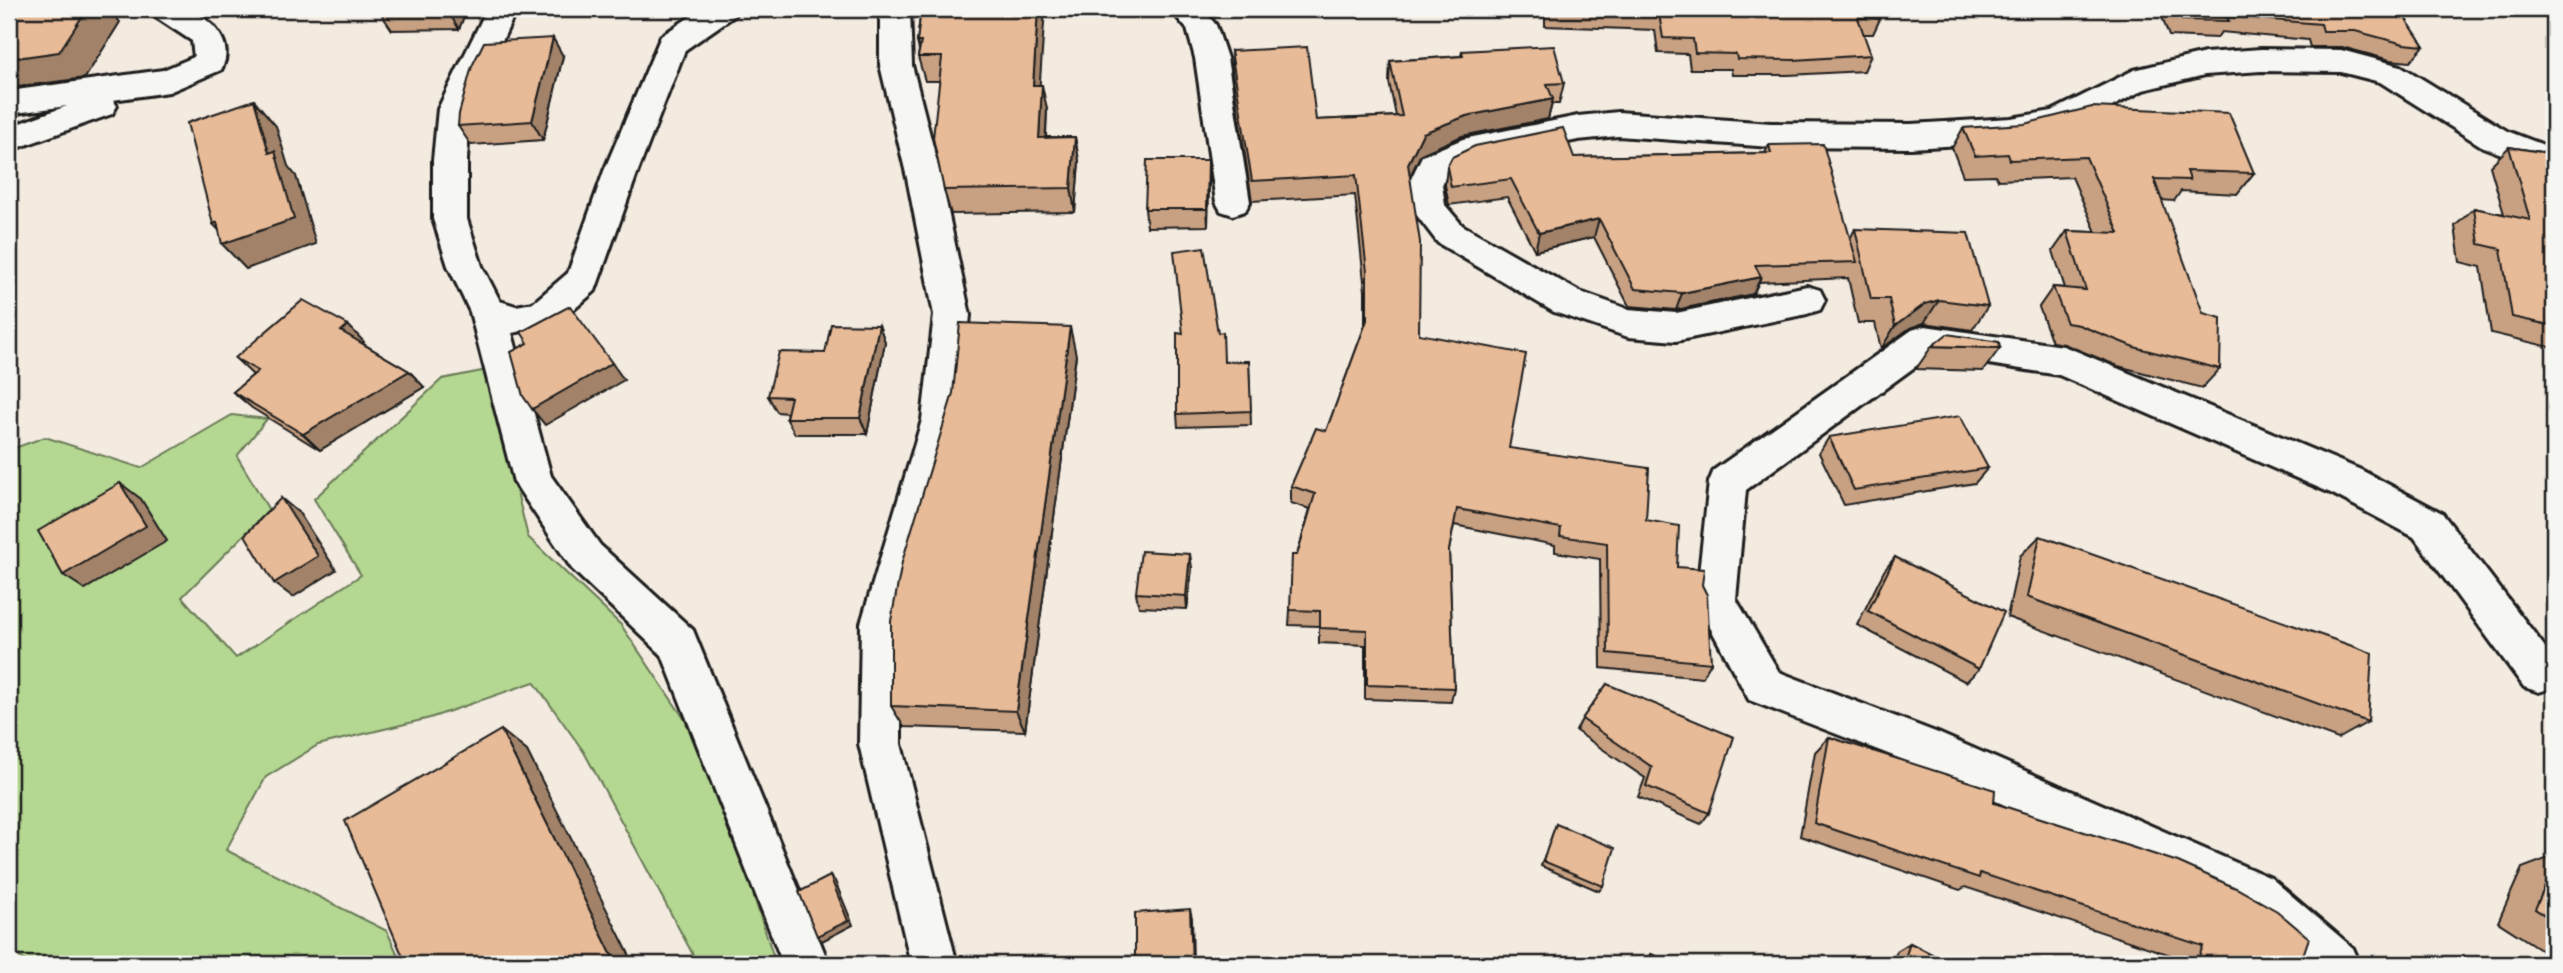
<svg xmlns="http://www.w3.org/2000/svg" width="2563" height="973" font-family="'Comic Neue',sans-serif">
  <rect width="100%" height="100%" fill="#f3eae0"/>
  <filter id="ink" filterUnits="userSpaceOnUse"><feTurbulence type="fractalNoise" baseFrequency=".0143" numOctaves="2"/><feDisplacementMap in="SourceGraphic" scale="14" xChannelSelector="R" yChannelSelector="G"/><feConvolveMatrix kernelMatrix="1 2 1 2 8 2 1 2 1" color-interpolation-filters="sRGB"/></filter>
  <g filter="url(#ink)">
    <path fill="#b4d791" stroke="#687a56" stroke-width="2" d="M487,370L528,537L621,625L706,751L776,964H698L584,752L534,682L430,718L318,745L266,777L226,850L387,931L402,964H31L9,951V450L45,437L141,468L232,415L267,419L237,456L269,510L182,597L236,658L361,575L314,499L442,379Z"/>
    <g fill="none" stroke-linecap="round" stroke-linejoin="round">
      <defs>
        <g id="street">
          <path d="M150,9C161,9 179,6 189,10C212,19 236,44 221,70L169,92L113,100L117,106L112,114L9,151V127L67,106L9,114V91L163,70L194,57L192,41L154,16Z"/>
          <path d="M487,9H517L470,109L467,160V219L482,266L500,301L516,306L533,303L568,273L604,171L661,36L702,9H738L734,16L685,50L638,171L595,291L556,325L512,333L551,476L600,545L693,630L829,964H783L662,655L572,569L514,482L470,312L448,266L433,219V160L438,109Z"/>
          <path d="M880,9H910L912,65L941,178L970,315L960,420L901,623V744L957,964H911L859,744L861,623L922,420L934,315L907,178L880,65Z"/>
          <path d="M1170,9H1203L1216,25L1227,58L1250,202L1245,211L1233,215L1221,211L1216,202L1195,58L1187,29Z"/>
          <path d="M2261,49L2341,50L2401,66L2507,131L2554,149V174L2483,147L2380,82L2341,72L2261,71L2205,75L2143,90L2071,129L2011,142L1911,148L1771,147L1618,136L1578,140L1471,162L1447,173L1442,185L1445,205L1462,225L1580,292L1628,309L1676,313L1807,286L1820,290L1825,300L1820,310L1807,314L1676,341L1628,337L1554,312L1438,243L1412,209L1408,185L1422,156L1463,139L1578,116L1618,112L1771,123L1911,124L2011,118L2052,111L2134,70L2205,53Z"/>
          <path d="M1925,326L2063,346L2076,351L2361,470L2442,513L2554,659V687L2539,692L2524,687L2414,537L2333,494L2059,375L1931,355L1746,490L1736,599L1779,672L1938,733L2271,878L2353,948L2360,964H2302L2239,910L1909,762L1749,700L1696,601L1709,482L1714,470L1912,330Z"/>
        </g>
      </defs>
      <use href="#street" stroke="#1c1c1c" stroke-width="6"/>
      <use href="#street" fill="#f6f6f2" fill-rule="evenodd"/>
    </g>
    <g fill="#c8a183" stroke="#1c1c1c" stroke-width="2">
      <path d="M467,9L459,29L392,30L379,11Z"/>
      <path d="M921,9L1040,85L1047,109L1046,137H1075L1079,161L1075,212L951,214L944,190L940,81H925L918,57L919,50L917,42Z"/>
      <path d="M1545,9H1878L1880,19L1873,34H1863L1871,55L1864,71L1788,75H1732L1731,69H1690L1688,54L1658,53L1655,30L1545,26Z"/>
      <path d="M2159,9H2399L2424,46L2410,62L2390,60L2342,47H2310L2308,40L2221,32L2217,38L2169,36Z"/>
      <path d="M1231,51L1316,120L1396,116L1389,82L1390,61L1461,56L1462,51L1564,83L1559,104H1552L1548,119L1462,136L1421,154L1410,176L1419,334L1509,448L1646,520L1677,567L1702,585L1711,663L1702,678L1601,668L1600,559L1555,552V545L1454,525L1449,550L1454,688L1451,702L1365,699V645L1319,643V626L1289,625L1290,610L1297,555L1310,509L1291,503V486L1326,431L1365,325V291L1355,195L1252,201L1232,72Z"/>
      <path d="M563,56L543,140L471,145L458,126Z"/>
      <path d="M1963,128L2254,173L2237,194L2181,191L2174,201L2161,200L2220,369L2202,388L2118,366L2064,344L2052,342L2039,307L2053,287L2065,288L2053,251L2067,231L2096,232L2072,177L1998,180L1995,175L1963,176L1952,148Z"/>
      <path d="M1769,145L1850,239L1855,229L1988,306L1972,330L1924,323L1910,328L1881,349L1875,323H1858L1848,278L1759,282L1753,294L1676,310L1629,306L1594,237L1535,251L1507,197L1449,205L1445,185L1447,167L1574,157L1765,153Z"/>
      <path d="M2509,147L2554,154V348L2491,333L2481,267L2460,262L2455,226L2474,208L2504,214L2490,166Z"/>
      <path d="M1209,178L1208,226L1147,227L1145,209Z"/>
      <path d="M879,325L885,342L867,434H795L786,418L787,413L777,412L768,396Z"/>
      <path d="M1218,333L1224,362L1249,361L1251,425L1178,427L1177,414L1183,334Z"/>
      <path d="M364,342L362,343L409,371L424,387L320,450L252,408L233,392L253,375L235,358Z"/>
      <path d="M1932,346L2000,348L1983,371L1916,369Z"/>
      <path d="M1076,355L1025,731L904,727L891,706Z"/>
      <path d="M1829,437L1988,468L1975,483L1844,505L1819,453Z"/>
      <path d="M2040,536L2368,722L2338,739L2007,617L2020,556Z"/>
      <path d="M1895,557L1979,669L1966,682L1857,625L1884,571Z"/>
      <path d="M1192,568L1187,609L1139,607L1136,593Z"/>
      <path d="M1607,684L1709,813L1701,824L1638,797L1645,778L1576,731L1582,719Z"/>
      <path d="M1829,737L1994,803L2300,964H2174L2177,957L1965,887L1960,890L1800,836L1815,752Z"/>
      <path d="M1556,824L1603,886L1599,891L1541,866Z"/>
      <path d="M2554,856V958L2498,922L2522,868Z"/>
      <path d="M1910,943L1951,964H1892L1897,951Z"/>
      <path d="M1651,954L1673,964H1643Z"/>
    </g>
    <g fill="#a2836a" stroke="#1c1c1c" stroke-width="2">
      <path d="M87,9H109L120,22L85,78L9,88V59Z"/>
      <path d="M447,9H467L459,29L447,10Z"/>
      <path d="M1038,9H1045L1038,109L1033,85Z"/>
      <path d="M553,38L563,56L543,140L532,121Z"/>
      <path d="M1042,85L1047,109L1044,161L1039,138Z"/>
      <path d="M1553,99L1548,119L1462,136L1421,154L1406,184L1408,164L1423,133L1466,116Z"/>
      <path d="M254,100L276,126L288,166L296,176L316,244L246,269L222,244L230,242L213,224L269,153Z"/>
      <path d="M1075,137L1079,161L1075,212L1071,188Z"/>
      <path d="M1208,160L1209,178L1208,226L1207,209Z"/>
      <path d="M1599,219L1594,237L1535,251L1539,233Z"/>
      <path d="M1761,277L1753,294L1676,310L1682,293Z"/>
      <path d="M1939,300L1924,323L1910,328L1881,349L1895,326L1925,304Z"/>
      <path d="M348,325L364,342L357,348L341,331Z"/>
      <path d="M879,325L885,342L867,434L860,418Z"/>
      <path d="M1070,327L1076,355L1025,731L1016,711Z"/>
      <path d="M612,363L624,380L545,425L532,409Z"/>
      <path d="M409,371L424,387L320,450L303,434Z"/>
      <path d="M120,483L141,499L167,541L85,589L63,575Z"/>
      <path d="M281,498L299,513L336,570L293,597L274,583Z"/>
      <path d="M1190,554L1192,568L1187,609L1186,596Z"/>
      <path d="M501,730L527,751L634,964H616Z"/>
      <path d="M830,876L835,881L853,925L822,941L817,936Z"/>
      <path d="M1190,909L1192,918L1193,964H1192Z"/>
      <path d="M548,955L565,964H534Z"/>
    </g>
    <g fill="#e8bb98" stroke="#1c1c1c" stroke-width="2">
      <path d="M9,9H87L59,52L9,59Z"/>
      <path d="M380,9H447V10L379,11Z"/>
      <path d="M921,9H1038L1033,85H1042L1039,138L1075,137L1071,188L944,190L933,138L942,57H918L921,42H917Z"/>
      <path d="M1549,9H1878L1880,19L1858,18L1871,55L1794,60L1737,59L1736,54L1695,53L1693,39L1663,38L1659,14L1549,11Z"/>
      <path d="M2176,9H2399L2424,46L2404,44L2355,31H2323L2321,24L2226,16L2229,21L2181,20Z"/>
      <path d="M553,38L532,121L458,126L459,114L472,66L484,42Z"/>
      <path d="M1554,46L1564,83L1547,84L1553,99L1466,116L1423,133L1408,164L1420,242L1419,334L1526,354L1509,448L1649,468L1646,520L1679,526L1677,567L1704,569L1702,585L1707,595L1711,663L1608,653L1607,543L1560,536L1561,528L1457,509L1449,550L1454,688L1367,685V630L1320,628V611L1290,610L1292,555H1297L1315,494L1291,486L1316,428L1326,431L1367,320V272L1356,175L1252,181L1231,51L1307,47L1316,120L1402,116L1390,61L1463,56L1462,51Z"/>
      <path d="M254,100L269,153L275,151L294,219L222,244L217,222L213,224L187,123Z"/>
      <path d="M2092,107L2229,113L2254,173L2187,171L2190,180L2154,179L2203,313L2221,318L2220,369L2134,347L2079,325L2067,323L2053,287L2086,290L2067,231L2119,233L2086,157L2010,160L2008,154L1975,156L1963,128L2024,124Z"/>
      <path d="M1563,128L1574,157L1771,153L1769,145L1823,144L1857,262L1755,265L1761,277L1682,293L1635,289L1599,219L1539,233L1511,179L1451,187L1447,167L1452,157L1475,146Z"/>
      <path d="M2509,147L2554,154V326L2512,317L2501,249L2479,244L2474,208L2530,220Z"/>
      <path d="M1147,160H1208L1207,209H1145Z"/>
      <path d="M1855,229L1968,233L1988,306L1939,300L1925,304L1895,326L1889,299H1871Z"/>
      <path d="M1204,247L1218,333L1223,332L1224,362L1249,361L1251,411L1177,414V333L1183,334L1174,251Z"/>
      <path d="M303,300L348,325L341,331L409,371L303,434L233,392L258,371L235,358Z"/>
      <path d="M570,306L612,363L532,409L523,396L511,352L528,343L521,332Z"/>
      <path d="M960,323L1070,327L1016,711L891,706V621L902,562L953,393Z"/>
      <path d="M831,324L879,325L860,418H786L791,397L768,396L779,352L825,353Z"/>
      <path d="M1947,334L1999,342L2000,348L1932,346Z"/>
      <path d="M1960,416L1988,468L1854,490L1829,437Z"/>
      <path d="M120,483L146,526L63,575L38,531Z"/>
      <path d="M281,498L318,556L274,583L245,535Z"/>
      <path d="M2040,536L2372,653L2368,722L2027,597Z"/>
      <path d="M1141,551L1190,554L1186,596L1136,593Z"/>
      <path d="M1895,557L2004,612L1979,669L1868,611Z"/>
      <path d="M1607,684L1734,737L1709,813L1646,786L1652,767L1582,719Z"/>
      <path d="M501,730L616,964H552L548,955L534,964H406L345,821Z"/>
      <path d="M1829,737L1995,790L1994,803L2178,862L2238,889L2277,911L2309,938L2300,964H2196L2203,946L1980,873L1979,878L1814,823Z"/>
      <path d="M1556,824L1615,848L1603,886L1543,861Z"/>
      <path d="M2554,866V921L2535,909Z"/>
      <path d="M830,876L848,921L817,936L799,892Z"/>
      <path d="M1190,909L1192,964H1135V913Z"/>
      <path d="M1910,943L1951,964H1903Z"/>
      <path d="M1651,954L1673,964H1648Z"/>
    </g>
  </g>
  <rect width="2563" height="973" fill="none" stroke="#f6f6f2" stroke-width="35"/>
  <rect x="18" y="18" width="2528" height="938" fill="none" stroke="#1c1c1c" stroke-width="2.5" filter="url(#ink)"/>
</svg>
